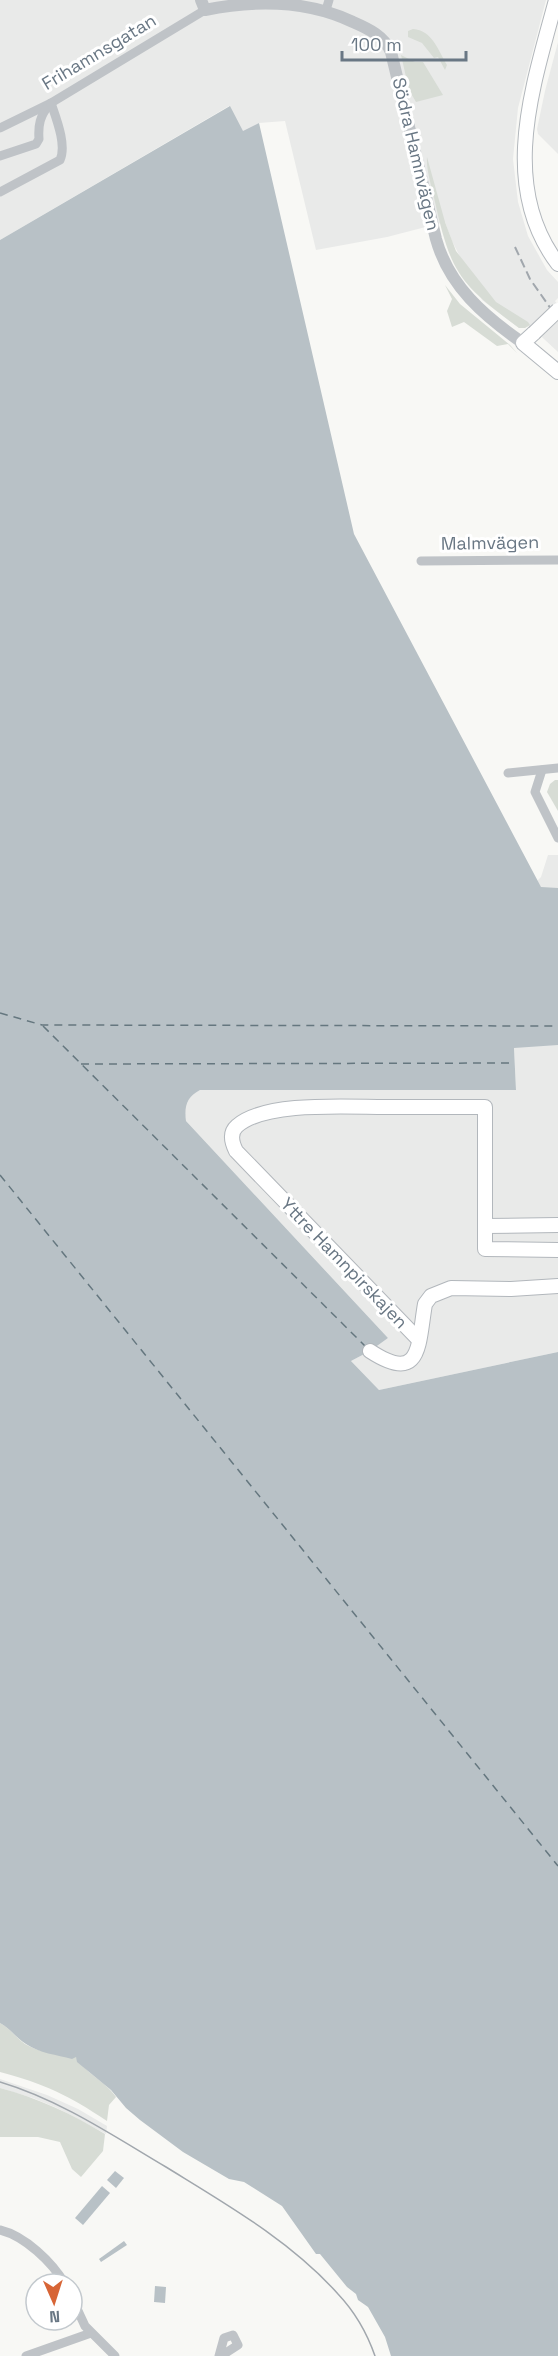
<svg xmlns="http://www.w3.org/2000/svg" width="558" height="2356" font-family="'Space Grotesk',sans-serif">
  <rect width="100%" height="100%" fill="#f8f8f5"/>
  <g fill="#e9eae9">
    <path d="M0,0H546L518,108L513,159L518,202L528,236L547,270L558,282V298L555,301L558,305V352L530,326L519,328L482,300L452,241L445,222L387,237L316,250L285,121L259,123L243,132L229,106L0,240Z"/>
    <path d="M558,42V154L538,134L537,129L545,91Z"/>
    <path d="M548,855H558V888H541L537,881L541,877Z"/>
    <path d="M541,1045H558V1352L379,1390L351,1361L370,1351L388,1338L186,1121L184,1108L192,1094L200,1090H516L514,1047Z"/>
    <path d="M0,2079L47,2095L78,2109L107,2126L106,2134L57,2108L33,2098L0,2088Z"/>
  </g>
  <g fill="#d7dcd5">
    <path d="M413,29C432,30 438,50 447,65L445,70L438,57L434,58L422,43L408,37V31Z"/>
    <path d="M401,55L415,62H423L443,95L416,102L409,90Z"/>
    <path d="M427,157L445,222L456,251L496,302L528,322L530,325L525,328H519C460,284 451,274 435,202C432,188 426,170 427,157Z"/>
    <path d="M445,285L460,304L510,345L517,353L508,344L497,346L464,322L452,327L447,311L452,299Z"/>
    <path d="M555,780H558V811L547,792L550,784Z"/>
    <path d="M0,2023C11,2029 16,2038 25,2044C40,2053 59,2054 76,2057C85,2073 105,2081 116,2097L109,2105L107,2121C68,2095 45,2084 0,2072Z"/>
    <path d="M0,2088C38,2098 72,2114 105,2134L103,2151L81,2177L72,2169L60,2142L38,2137H0Z"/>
  </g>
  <g fill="#b8c1c6">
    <path d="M230,106L243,131L259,123L354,534L541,887L558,888V1045L514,1048L516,1090H200C187,1097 184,1106 186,1121L388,1338L370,1351L351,1361L379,1390L558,1352V2356H391L385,2337L368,2307L358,2300L356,2294L347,2287L320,2254H316L282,2206L244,2182L229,2179L183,2152L140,2120L126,2108L111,2090L77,2062L76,2057L72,2059C57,2055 39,2053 26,2044C16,2038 11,2029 0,2023V240Z"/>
    <path d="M115,2171L124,2178L116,2188L107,2180Z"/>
    <path d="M102,2186L110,2193L83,2225L75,2218Z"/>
    <path d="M124,2241L127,2245L101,2262L99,2259Z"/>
    <path d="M155,2286L166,2287L165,2303L154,2302Z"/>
  </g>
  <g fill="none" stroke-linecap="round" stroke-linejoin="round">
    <g stroke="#65777f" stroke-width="1.5" stroke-dasharray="8 6" stroke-linecap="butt">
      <path d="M0,1013L42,1025L558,1026"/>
      <path d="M43,1026L365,1346"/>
      <path d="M81,1064L514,1063"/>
      <path d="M0,1175L558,1866"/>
    </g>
    <defs>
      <g id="secondary">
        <path d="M556,0C533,86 498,185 558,264"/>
        <path d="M534,333L523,343L558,372"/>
        <path d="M485,1226L558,1225"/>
        <path d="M419,1340L236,1151C232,1143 229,1133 237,1126C265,1101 348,1107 385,1107C418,1107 452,1107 485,1107V1249L558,1250"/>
        <path d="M370,1351C422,1385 418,1344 425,1304L431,1296L451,1288L511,1289L558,1286"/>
      </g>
    </defs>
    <use href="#secondary" stroke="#b2b7bc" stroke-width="16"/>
    <g stroke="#bfc3c7" stroke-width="9">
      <path d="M326,10L329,0"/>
      <path d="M0,128L51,103L205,10"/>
      <path d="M0,156L36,144L39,139C38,125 40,116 49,105"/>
      <path d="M0,192L60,160C67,145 56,118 51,103"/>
      <path d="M421,561L558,560"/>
      <path d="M542,770L535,792L558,838"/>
      <path d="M508,773L558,768"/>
      <path d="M0,2230C25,2236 52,2262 65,2284"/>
      <path d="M72,2298L85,2326L115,2356"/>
      <path d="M26,2356L91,2333"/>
      <path d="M219,2356L224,2338L233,2335L238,2345L221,2356"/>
    </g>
    <path stroke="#bfc3c7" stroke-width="12" d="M201,0L205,10C254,0 307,0 353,22C369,29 384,36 391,52L436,239C449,286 484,316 523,343"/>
    <use href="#secondary" stroke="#fff" stroke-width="14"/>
    <path stroke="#a1a7ad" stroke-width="1.5" d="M0,2082C60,2100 112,2135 166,2167C226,2204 291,2241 338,2294C355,2312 367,2333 375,2356"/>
    <path stroke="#a1a7ad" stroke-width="2" stroke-dasharray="9 4.5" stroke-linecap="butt" d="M515,247L530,279L558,319"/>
    <defs>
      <path id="secondary-bridge" d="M534,333L558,310"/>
    </defs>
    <use href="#secondary-bridge" stroke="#b2b7bc" stroke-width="16" stroke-linecap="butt"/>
    <use href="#secondary-bridge" stroke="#fff" stroke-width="14"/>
  </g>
  <g text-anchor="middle" stroke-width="6" stroke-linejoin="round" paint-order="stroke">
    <g font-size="18" fill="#697784" stroke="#fff">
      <text transform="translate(99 52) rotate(-31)" y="6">Frihamnsgatan</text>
      <text transform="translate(416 154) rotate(77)" y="6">Södra Hamnvägen</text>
      <text transform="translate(490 543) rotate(-1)" y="6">Malmvägen</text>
      <text transform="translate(344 1263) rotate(46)" y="6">Yttre Hamnpirskajen</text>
    </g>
  </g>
  <g transform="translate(54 2302) rotate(177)"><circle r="28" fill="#ffffff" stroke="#c3c9ce" stroke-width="1.5"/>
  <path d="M0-4.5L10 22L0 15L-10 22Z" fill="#d76536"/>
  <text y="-9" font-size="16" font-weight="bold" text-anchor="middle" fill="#697784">N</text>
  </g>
  <path d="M342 51v9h124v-9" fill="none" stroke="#697784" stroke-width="3"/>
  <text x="351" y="51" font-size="18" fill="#697784" stroke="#ffffff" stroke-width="4.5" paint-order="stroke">100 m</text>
</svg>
